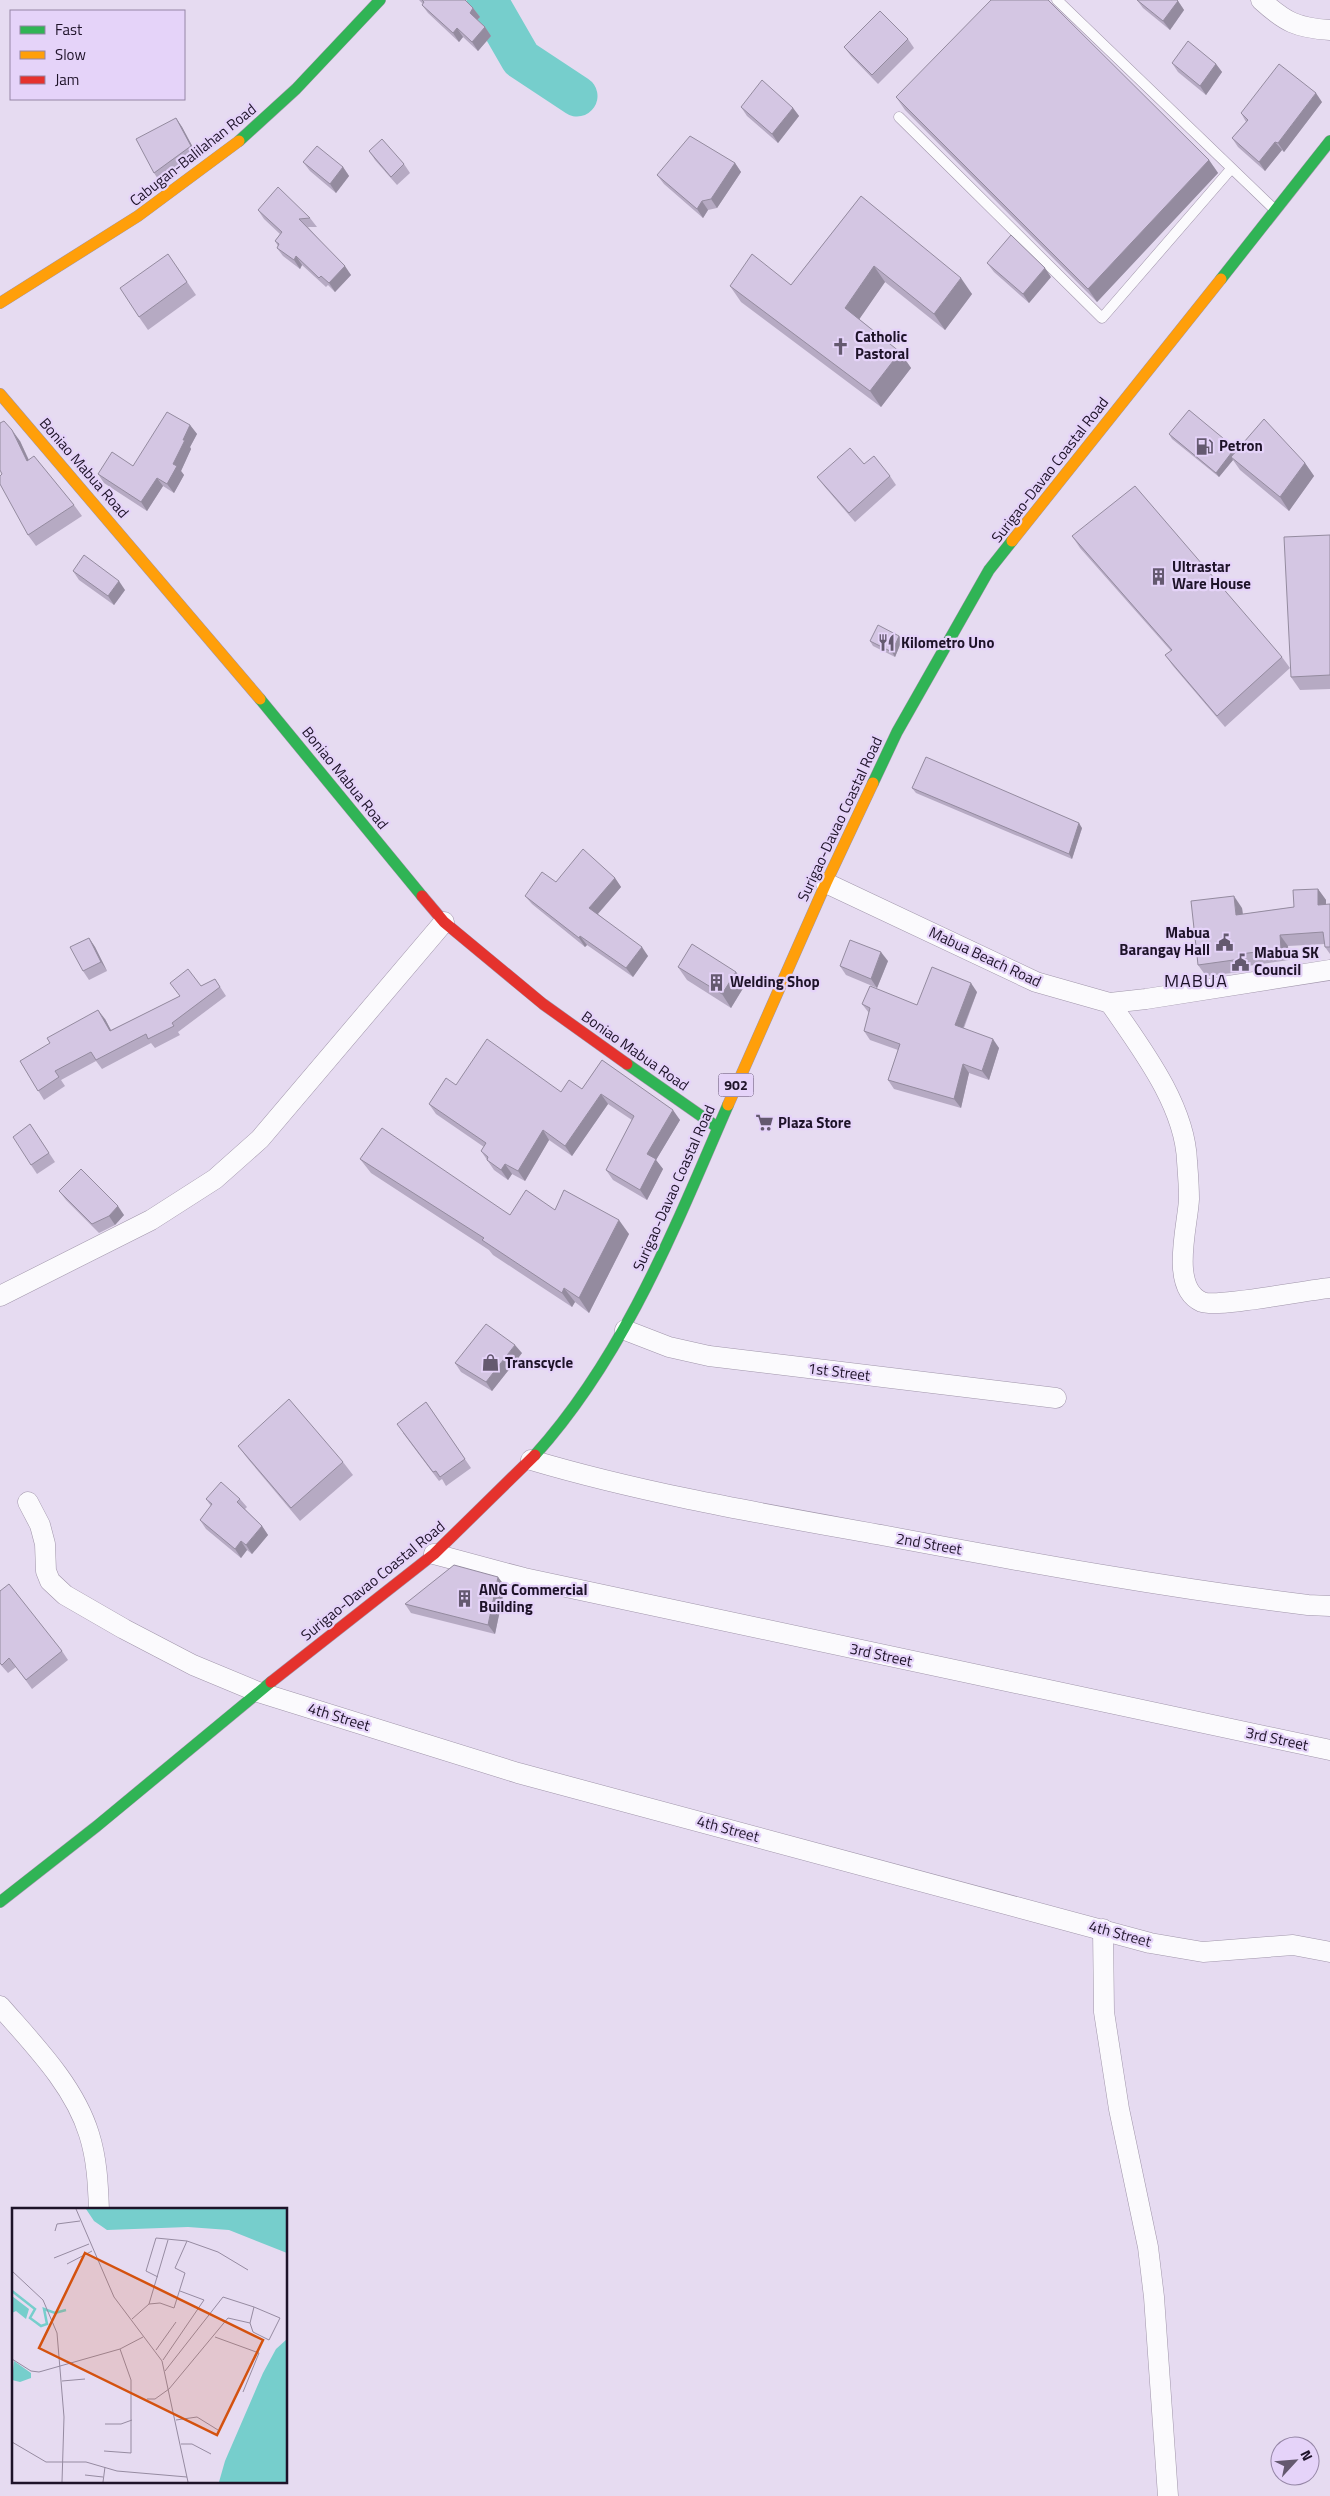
<svg xmlns="http://www.w3.org/2000/svg" width="1330" height="2496" font-family="'Titillium Web',sans-serif">
  <rect width="100%" height="100%" fill="#e6dbf1"/>
  <g fill="none" stroke-linecap="round" stroke-linejoin="round">
    <path stroke="#76cecc" stroke-width="41" d="M487,0L521,59L577,96"/>
    <defs>
      <g id="lane">
        <path d="M1057,0L1274,209"/>
        <path d="M899,117L1102,318L1231,169"/>
      </g>
      <g id="street">
        <path d="M1261,0C1285,22 1297,28 1330,30"/>
        <path d="M826,883L1036,982L1110,1003L1146,999L1330,970"/>
        <path d="M1110,1003C1141,1048 1185,1105 1187,1161C1188,1174 1189,1186 1189,1199C1188,1225 1169,1288 1202,1302C1218,1308 1307,1290 1330,1288"/>
        <path d="M0,1296L151,1220L215,1179L260,1139L444,922"/>
        <path d="M625,1330L669,1347L709,1356L1056,1398"/>
        <path d="M531,1460C649,1495 771,1515 892,1537C1030,1563 1168,1588 1308,1605L1330,1606"/>
        <path d="M28,1502L40,1525L45,1544L46,1571L50,1581L65,1595L124,1629L193,1665L258,1692L518,1773L1150,1943L1203,1952L1293,1945L1330,1952"/>
        <path d="M434,1554L524,1578L1330,1750"/>
        <path d="M1103,1929L1104,2012L1119,2109L1148,2247L1154,2297L1168,2496"/>
        <path d="M0,2006C33,2044 74,2085 89,2134C97,2159 98,2184 99,2210"/>
      </g>
      <g id="fast">
        <path d="M239,141L296,89L380,0"/>
        <path d="M1221,279L1330,141"/>
        <path d="M260,699L422,896"/>
        <path d="M873,783L897,732L989,570L1012,541"/>
        <path d="M627,1064L717,1127"/>
        <path d="M535,1455C625,1355 675,1227 728,1105"/>
        <path d="M0,1902L97,1826L271,1682"/>
      </g>
      <g id="slow">
        <path d="M0,303L138,216L239,141"/>
        <path d="M0,394L260,699"/>
        <path d="M1012,541L1221,279"/>
        <path d="M728,1105L826,883L873,783"/>
      </g>
      <g id="jam">
        <path d="M422,896L444,922L543,1004L627,1064"/>
        <path d="M271,1682L434,1554L535,1455"/>
      </g>
    </defs>
    <use href="#lane" stroke="#a095aa" stroke-width="11"/>
    <use href="#street" stroke="#a095aa" stroke-width="21"/>
    <use href="#fast" stroke="#a095aa" stroke-width="12"/>
    <use href="#slow" stroke="#a095aa" stroke-width="12"/>
    <use href="#jam" stroke="#a095aa" stroke-width="12"/>
    <use href="#lane" stroke="#fbfafd" stroke-width="10"/>
    <use href="#street" stroke="#fbfafd" stroke-width="20"/>
    <use href="#fast" stroke="#30b455" stroke-width="11"/>
    <use href="#slow" stroke="#ff9f0a" stroke-width="11"/>
    <use href="#jam" stroke="#e5322d" stroke-width="11"/>
  </g>
  <g fill="#b6aac3">
    <path d="M419,0H465L473,8L480,17L477,20L485,27L491,36L478,51L463,37L459,42L428,13L422,5L423,4Z"/>
    <path d="M1137,0L1178,1L1184,10L1170,30L1143,8Z"/>
    <path d="M908,39L914,48L878,84L851,56L844,47Z"/>
    <path d="M1172,63L1216,64L1222,72L1206,95L1178,72Z"/>
    <path d="M896,97L1209,160L1218,173L1097,302L905,110Z"/>
    <path d="M1322,102L1284,152L1282,150L1265,171L1238,147L1232,138L1246,122L1241,113Z"/>
    <path d="M741,107L793,108L799,116L778,143L747,116Z"/>
    <path d="M176,118L182,127L197,155L160,182L154,173Z"/>
    <path d="M369,151L404,164L410,173L397,185L375,160Z"/>
    <path d="M303,162L343,167L349,176L336,193L310,171Z"/>
    <path d="M735,163L741,172L717,208L708,210L703,218L664,184L657,175Z"/>
    <path d="M861,196L972,294L945,330L885,282L859,319L900,352L911,368L881,407L741,302L730,286L791,285Z"/>
    <path d="M258,210L310,218L317,227H308L351,275L335,292L328,285L326,287L302,265L300,269L283,256L277,248L278,246L275,241L280,234L264,219Z"/>
    <path d="M987,263L1051,277L1029,303L994,272Z"/>
    <path d="M177,267L196,295L148,330L139,317Z"/>
    <path d="M190,425L197,434L190,447L191,449L181,471L184,475L174,493L163,486L147,511L104,483L98,474L133,466Z"/>
    <path d="M1169,434L1237,450L1305,463L1314,476L1289,511L1240,470L1233,460L1219,477L1172,439Z"/>
    <path d="M20,441L29,460L74,505L82,516L36,546L28,535L2,474Z"/>
    <path d="M890,476L896,485L855,522L824,486L817,477Z"/>
    <path d="M1330,535V689L1300,690L1291,677Z"/>
    <path d="M1072,536L1282,657L1290,668L1225,727L1173,666L1165,655L1171,651L1080,548Z"/>
    <path d="M73,571L125,590L114,605L79,580Z"/>
    <path d="M899,636L902,640L895,657L873,646L870,641Z"/>
    <path d="M912,788L1082,828L1072,859L916,793Z"/>
    <path d="M615,878L621,887L598,914L648,956L633,977L587,945L585,947L532,904L525,896L556,882Z"/>
    <path d="M1318,889L1326,900L1325,944L1288,946L1289,960L1248,966L1249,971L1206,976L1198,965L1242,908L1243,914L1294,907Z"/>
    <path d="M89,938L95,947L107,971L89,980L83,971Z"/>
    <path d="M1325,947H1330V954Z"/>
    <path d="M888,961L877,988L846,975L840,966Z"/>
    <path d="M678,967L736,972L745,985L731,1008L687,980Z"/>
    <path d="M215,979L226,996L178,1032L180,1035L155,1048L151,1043L102,1069L96,1061L61,1080L65,1086L44,1100L20,1061L105,1019L111,1030Z"/>
    <path d="M977,992L964,1028L999,1048L989,1080L969,1073L961,1108L894,1089L888,1080L898,1050L870,1040L864,1031L869,1013L862,1004L917,1005Z"/>
    <path d="M602,1060L680,1120L656,1160L663,1169L647,1200L613,1180L606,1170L632,1120L608,1104L572,1156L549,1140L525,1181L512,1174L508,1180L494,1170L481,1151L484,1147L436,1114L429,1104L456,1085L561,1092L582,1089Z"/>
    <path d="M30,1124L55,1162L37,1174L31,1165Z"/>
    <path d="M360,1159L510,1215L555,1210L629,1234L589,1313L575,1302L572,1307L493,1255L489,1250L371,1173Z"/>
    <path d="M59,1191L124,1215L115,1225L99,1233L66,1200Z"/>
    <path d="M522,1353L492,1391L461,1372L455,1363Z"/>
    <path d="M426,1402L471,1468L446,1486L442,1479L439,1481L403,1433Z"/>
    <path d="M238,1446L343,1462L353,1475L300,1521L248,1459Z"/>
    <path d="M206,1499H240L247,1507L245,1509L262,1526L268,1535L252,1554L247,1550L241,1558L206,1529L200,1520L211,1506Z"/>
    <path d="M505,1586L495,1634L411,1613L405,1604Z"/>
    <path d="M0,1591L62,1651L68,1660L32,1689L16,1667L8,1673L0,1664Z"/>
  </g>
  <g fill="#948b9f">
    <path d="M1178,1L1184,10L1170,30L1163,21Z"/>
    <path d="M473,8L480,17L476,21L470,13Z"/>
    <path d="M485,27L491,36L478,51L472,42Z"/>
    <path d="M457,28L463,37L459,42L453,33Z"/>
    <path d="M1216,64L1222,72L1206,95L1200,86Z"/>
    <path d="M1316,93L1322,102L1284,152L1278,143Z"/>
    <path d="M793,108L799,116L778,143L772,134Z"/>
    <path d="M176,118L182,127L197,155L191,146Z"/>
    <path d="M1275,142L1282,150L1265,171L1259,162Z"/>
    <path d="M1209,160L1218,173L1097,302L1088,289Z"/>
    <path d="M735,163L741,172L717,208L711,199Z"/>
    <path d="M343,167L349,176L336,193L330,184Z"/>
    <path d="M702,201L708,210L703,218L697,209Z"/>
    <path d="M296,256L302,265L300,269L294,260Z"/>
    <path d="M345,266L351,275L335,292L329,283Z"/>
    <path d="M874,266L885,282L856,324L845,308Z"/>
    <path d="M1045,268L1051,277L1029,303L1023,294Z"/>
    <path d="M961,278L972,294L945,330L934,314Z"/>
    <path d="M900,352L911,368L881,407L870,391Z"/>
    <path d="M190,425L197,434L190,447L191,449L181,471L184,475L174,493L167,484L173,464L183,440Z"/>
    <path d="M12,430L20,441L34,472L27,461Z"/>
    <path d="M1235,448L1238,453L1231,457L1233,460L1219,477L1216,473Z"/>
    <path d="M1305,463L1314,476L1289,511L1280,497Z"/>
    <path d="M157,478L163,486L147,511L141,502Z"/>
    <path d="M119,581L125,590L114,605L108,596Z"/>
    <path d="M899,636L902,640L895,657L892,652Z"/>
    <path d="M1079,823L1082,828L1072,859L1069,854Z"/>
    <path d="M615,878L621,887L595,917L589,908Z"/>
    <path d="M1318,889L1326,900V916L1318,905Z"/>
    <path d="M1234,896L1242,908L1244,926L1236,915Z"/>
    <path d="M1280,935L1288,946L1289,960L1281,949Z"/>
    <path d="M580,936L587,945L585,947L579,938Z"/>
    <path d="M89,938L95,947L107,971L101,962Z"/>
    <path d="M642,947L648,956L633,977L626,968Z"/>
    <path d="M881,952L888,961L877,988L871,979Z"/>
    <path d="M1240,954L1248,966L1249,971L1241,959Z"/>
    <path d="M736,972L745,985L731,1008L722,994Z"/>
    <path d="M971,983L977,992L961,1033L955,1025Z"/>
    <path d="M98,1010L105,1019L116,1040L110,1031Z"/>
    <path d="M993,1039L999,1048L989,1080L982,1071Z"/>
    <path d="M963,1064L969,1073L961,1108L954,1099Z"/>
    <path d="M601,1094L608,1104L572,1156L565,1146Z"/>
    <path d="M673,1110L680,1120L656,1160L663,1169L647,1200L640,1190L647,1154Z"/>
    <path d="M543,1130L549,1140L525,1181L518,1171Z"/>
    <path d="M505,1164L512,1174L508,1180L501,1170Z"/>
    <path d="M118,1206L124,1215L115,1225L109,1216Z"/>
    <path d="M619,1220L629,1234L589,1313L579,1298Z"/>
    <path d="M564,1288L575,1302L572,1307L562,1293Z"/>
    <path d="M515,1345L522,1353L492,1391L486,1382Z"/>
    <path d="M262,1526L268,1535L252,1554L246,1545Z"/>
    <path d="M241,1541L247,1550L241,1558L235,1549Z"/>
    <path d="M498,1577L505,1586L495,1634L488,1625Z"/>
  </g>
  <g fill="#d4c6e3" stroke="#948b9f">
    <path d="M422,0H465L473,8L470,13L485,27L472,42L457,28L453,33L422,5L424,2Z"/>
    <path d="M991,0H1048L1209,160L1088,289L896,97Z"/>
    <path d="M1137,0H1177L1178,1L1163,21Z"/>
    <path d="M880,11L908,39L872,75L844,47Z"/>
    <path d="M1188,41L1216,64L1200,86L1172,63Z"/>
    <path d="M1279,64L1316,93L1278,143L1275,142L1259,162L1232,138L1248,120L1241,113Z"/>
    <path d="M762,80L793,108L772,134L741,107Z"/>
    <path d="M176,118L191,146L154,173L136,139Z"/>
    <path d="M690,136L735,163L711,199L702,201L697,209L657,175Z"/>
    <path d="M382,139L404,164L391,177L369,151Z"/>
    <path d="M317,146L343,167L330,184L303,162Z"/>
    <path d="M278,187L310,218L299,219L345,266L329,283L321,276L319,278L296,256L294,260L277,248L279,244L275,241L282,232L258,210Z"/>
    <path d="M861,196L961,278L934,314L874,266L845,308L900,352L870,391L730,286L752,254L791,285Z"/>
    <path d="M1011,235L1045,268L1023,294L987,263Z"/>
    <path d="M168,254L187,282L139,317L120,288Z"/>
    <path d="M1189,410L1235,448L1216,473L1169,434Z"/>
    <path d="M167,412L190,425L183,440H185L173,464L177,466L167,484L157,478L141,502L98,474L112,452L133,466Z"/>
    <path d="M1264,419L1305,463L1280,497L1231,457Z"/>
    <path d="M4,421L12,430L27,461L34,456L74,505L28,535L0,484V476L2,474L0,470V423Z"/>
    <path d="M850,448L864,464L874,456L890,476L849,513L817,477Z"/>
    <path d="M1135,486L1282,657L1217,716L1165,655L1172,650L1072,536Z"/>
    <path d="M1330,535V675L1291,677L1284,537Z"/>
    <path d="M84,555L119,581L108,596L73,571Z"/>
    <path d="M878,625L899,636L892,652L870,641Z"/>
    <path d="M926,757L1079,823L1069,854L912,788Z"/>
    <path d="M583,849L615,878L589,908L642,947L626,968L580,936L579,938L525,896L542,872L556,882Z"/>
    <path d="M1318,889V905L1330,904V947H1325L1323,932L1280,935L1281,949L1240,954L1241,959L1198,965L1191,901L1234,896L1236,915L1294,907L1293,890Z"/>
    <path d="M89,938L101,962L83,971L70,947Z"/>
    <path d="M850,940L881,952L871,979L840,966Z"/>
    <path d="M692,944L736,972L722,994L678,967Z"/>
    <path d="M932,967L971,983L955,1025L993,1039L982,1071L963,1064L954,1099L888,1080L900,1044L864,1031L870,1008L862,1004L870,986L917,1005Z"/>
    <path d="M188,969L201,986L215,979L220,987L172,1023L174,1026L148,1039L146,1034L96,1060L91,1052L55,1071L59,1077L38,1091L20,1061L50,1043L47,1038L98,1010L110,1031L180,996L170,983Z"/>
    <path d="M487,1039L561,1092L569,1080L582,1089L602,1060L673,1110L647,1154L656,1159L640,1190L606,1170L634,1116L601,1094L565,1146L543,1130L518,1171L505,1164L501,1170L487,1160L488,1157L481,1151L486,1143L429,1104L446,1078L456,1085Z"/>
    <path d="M30,1124L49,1153L31,1165L13,1137Z"/>
    <path d="M382,1128L510,1215L526,1190L555,1210L564,1190L619,1220L579,1298L564,1288L562,1293L482,1240L484,1238L360,1159Z"/>
    <path d="M81,1169L118,1206L109,1216L92,1224L59,1191Z"/>
    <path d="M486,1324L515,1345L486,1382L455,1363Z"/>
    <path d="M289,1399L343,1462L291,1508L238,1446Z"/>
    <path d="M426,1402L465,1459L440,1477L436,1471L433,1472L397,1424Z"/>
    <path d="M221,1482L240,1499L237,1502L262,1526L246,1545L241,1541L235,1549L200,1520L212,1504L206,1499Z"/>
    <path d="M454,1565L498,1577L488,1625L405,1604Z"/>
    <path d="M9,1584L62,1651L26,1680L9,1658L2,1665L0,1663V1591Z"/>
  </g>
  <defs>
    <symbol id="church-bare" viewBox="-9 -9 18 18"><path d="M-1.2-6h2.4v3.5h3.3v2.4h-3.3V6h-2.4V-.1h-3.3v-2.4h3.3Z" fill="#64596f" stroke="#e5d3f9" stroke-width="2.5" paint-order="stroke"/></symbol>
    <symbol id="fuel-bare" viewBox="-9 -9 18 18"><path d="M-5.5-6h7V0h2V4h1.3V-2.5L3-4.5l.8-.8L6-3V5H2.5V1h-1V6h-7ZM-4.2-4.7v3.2H.2V-4.7Z" fill="#64596f" stroke="#e5d3f9" stroke-width="2.5" paint-order="stroke"/></symbol>
    <symbol id="building-bare" viewBox="-9 -9 18 18"><path d="M-4-6H4V6H1V3H-1V6H-4ZM-2.5-4.3h1.7v1.8h-1.7ZM.8-4.3h1.7v1.8H.8ZM-2.5-1h1.7V.8h-1.7ZM.8-1h1.7V.8H.8Z" fill="#64596f" stroke="#e5d3f9" stroke-width="2.5" paint-order="stroke"/></symbol>
    <symbol id="restaurant-bare" viewBox="-9 -9 18 18"><path d="M-5-6h1v4h1v-4h1v4h1v-4h1v5L-1.5 .5V6h-2V.5L-5-1ZM5-6V6H3V1.5H1.5Q1.5-4 5-6Z" fill="#64596f" stroke="#e5d3f9" stroke-width="2.5" paint-order="stroke"/></symbol>
    <symbol id="civic-bare" viewBox="-9 -9 18 18"><path d="M-.6-6.5H3V-4.5H.6V-3L4-1V1h2V6H-6V1h2V-1L-.6-3ZM-1.2 2.5V6h2.4V2.5Z" fill="#64596f" stroke="#e5d3f9" stroke-width="2.5" paint-order="stroke"/></symbol>
    <symbol id="supermarket-bare" viewBox="-9 -9 18 18"><path d="M-6-5.5h2.5l.6 2H6L4.5 2H-2.5L-4.4-4H-6ZM-1.5 3.2a1.3 1.3 0 1 0 .1 0ZM3 3.2a1.3 1.3 0 1 0 .1 0Z" fill="#64596f" stroke="#e5d3f9" stroke-width="2.5" paint-order="stroke"/></symbol>
    <symbol id="shop-bare" viewBox="-9 -9 18 18"><path d="M-5-2.5h2.3a2.7 3.5 0 0 1 5.4 0H5L5.5 6h-11ZM-1.5-2.5h3a1.5 2.3 0 0 0-3 0Z" fill="#64596f" stroke="#e5d3f9" stroke-width="2.5" paint-order="stroke"/></symbol>
  </defs>
  <g fill-rule="evenodd">
    <use href="#church-bare" x="828" y="334" width="25" height="25"/>
    <use href="#fuel-bare" x="1192" y="434" width="25" height="25"/>
    <use href="#building-bare" x="1146" y="564" width="25" height="25"/>
    <use href="#restaurant-bare" x="874" y="630" width="25" height="25"/>
    <use href="#civic-bare" x="1212" y="930" width="25" height="25"/>
    <use href="#civic-bare" x="1228" y="950" width="25" height="25"/>
    <use href="#building-bare" x="704" y="970" width="25" height="25"/>
    <use href="#supermarket-bare" x="752" y="1110" width="25" height="25"/>
    <use href="#shop-bare" x="478" y="1350" width="25" height="25"/>
    <use href="#building-bare" x="452" y="1586" width="25" height="25"/>
  </g>
  <g text-anchor="middle" stroke-width="4.5" stroke-linejoin="round" paint-order="stroke">
    <rect fill="#e5d3f9" stroke="#5a4d67" stroke-width="1" x="718.5" y="1073.5" width="35" height="23" rx="4"/>
    <g font-size="14" font-weight="bold" fill="#1e1329">
      <text x="736" y="1090">902</text>
    </g>
    <g font-size="15" fill="#1e1329" stroke="#e5d3f9">
      <text transform="translate(193 155) rotate(-38)" y="5">Cabugan-Balilahan Road</text>
      <text transform="translate(84 468) rotate(49)" y="5">Boniao Mabua Road</text>
      <text transform="translate(1050 470) rotate(-52)" y="5">Surigao-Davao Coastal Road</text>
      <text transform="translate(345 778) rotate(51)" y="5">Boniao Mabua Road</text>
      <text transform="translate(840 819) rotate(-65)" y="5">Surigao-Davao Coastal Road</text>
      <text transform="translate(985 957) rotate(25)" y="5">Mabua Beach Road</text>
      <text transform="translate(635 1051) rotate(35)" y="5">Boniao Mabua Road</text>
      <text transform="translate(674 1188) rotate(-66)" y="5">Surigao-Davao Coastal Road</text>
      <text transform="translate(839 1372) rotate(7)" y="5">1st Street</text>
      <text transform="translate(929 1544) rotate(10)" y="5">2nd Street</text>
      <text transform="translate(373 1581) rotate(-39)" y="5">Surigao-Davao Coastal Road</text>
      <text transform="translate(881 1655) rotate(12)" y="5">3rd Street</text>
      <text transform="translate(339 1717) rotate(17)" y="5">4th Street</text>
      <text transform="translate(1277 1739) rotate(12)" y="5">3rd Street</text>
      <text transform="translate(728 1829) rotate(15)" y="5">4th Street</text>
      <text transform="translate(1120 1934) rotate(15)" y="5">4th Street</text>
    </g>
    <g font-size="15" font-weight="bold" fill="#1e1329" stroke="#e5d3f9" text-anchor="start">
      <text x="855" y="342">Catholic<tspan x="855" dy="17">Pastoral</tspan></text>
      <text x="1219" y="451">Petron</text>
      <text x="1172" y="572">Ultrastar<tspan x="1172" dy="17">Ware House</tspan></text>
      <text x="901" y="648">Kilometro Uno</text>
      <text x="1210" y="938" text-anchor="end">Mabua<tspan x="1210" dy="17">Barangay Hall</tspan></text>
      <text x="1254" y="958">Mabua SK<tspan x="1254" dy="17">Council</tspan></text>
      <text x="730" y="987">Welding Shop</text>
      <text x="778" y="1128">Plaza Store</text>
      <text x="505" y="1368">Transcycle</text>
      <text x="479" y="1595">ANG Commercial<tspan x="479" dy="17">Building</tspan></text>
    </g>
    <g font-size="18" letter-spacing="1" fill="#1e1329" stroke="#e5d3f9">
      <text x="1196" y="987">MABUA</text>
    </g>
  </g>
  <g transform="translate(12 2208)">
    <rect width="275" height="275" fill="#e6dbf1"/>
    <path d="M74,1H275V45L217,22L176,19L95,22L82,13ZM0,88L17,101L14,111L4,103L0,105ZM275,131V274H207L213,253L251,165L264,141ZM2,153L19,165V170L8,174L0,172Z" fill="#76cecc"/>
    <path fill="none" stroke="#76cecc" stroke-width="2.5" d="M0,83L23,101L18,110L29,118L35,116L32,101L43,105L54,102"/>
    <path fill="none" stroke="#968ba1" stroke-width="1" d="M64,1L102,89L150,153L176,274M43,23L45,16L68,13M42,50L77,36M55,56L80,43M0,63L31,92L45,125L52,209L50,274M146,69L134,63L144,30L175,33L206,44L236,62M137,96L148,95L162,100L173,65L163,60L175,33M120,111L137,96L156,32M203,129L247,145L231,184M144,142L164,114M0,151L19,163L27,164L108,141L131,129M151,152L192,92L168,83M153,163L211,89L242,99L238,115L241,124L257,132L268,110L242,99M50,173L73,171M135,191H143L157,181L216,110L238,115M164,212L185,209L206,222M93,216H109L120,212M0,234L34,254H74L105,263L175,269M169,236H180L199,246M92,243L119,245V172L108,141M73,267L91,269M91,274L93,259"/>
    <path fill="#d4520f" fill-opacity="0.15" stroke="#d4520f" stroke-width="2.5" d="M73,45L251,132L205,227L27,140Z"/>
    <rect width="275" height="275" fill="none" stroke="#1e1329" stroke-width="2.5"/>
  </g>
  <rect x="10" y="10" width="175" height="90" fill="#e5d3f9" stroke="#9586a6"/>
  <rect x="20" y="26" width="25" height="8" fill="#30b455" stroke="#9586a6"/>
  <text x="55" y="35" font-size="15" fill="#1e1329">Fast</text>
  <rect x="20" y="51" width="25" height="8" fill="#ff9f0a" stroke="#9586a6"/>
  <text x="55" y="60" font-size="15" fill="#1e1329">Slow</text>
  <rect x="20" y="76" width="25" height="8" fill="#e5322d" stroke="#9586a6"/>
  <text x="55" y="85" font-size="15" fill="#1e1329">Jam</text>
  <g transform="translate(1295 2461) rotate(64)"><circle r="24" fill="#e5d3f9" stroke="#9586a6"/>
  <path d="M0-4L9 19L0 12L-9 19Z" fill="#64596f"/>
  <text y="-8" font-size="14" font-weight="bold" text-anchor="middle" fill="#1e1329">N</text>
  </g>
</svg>
